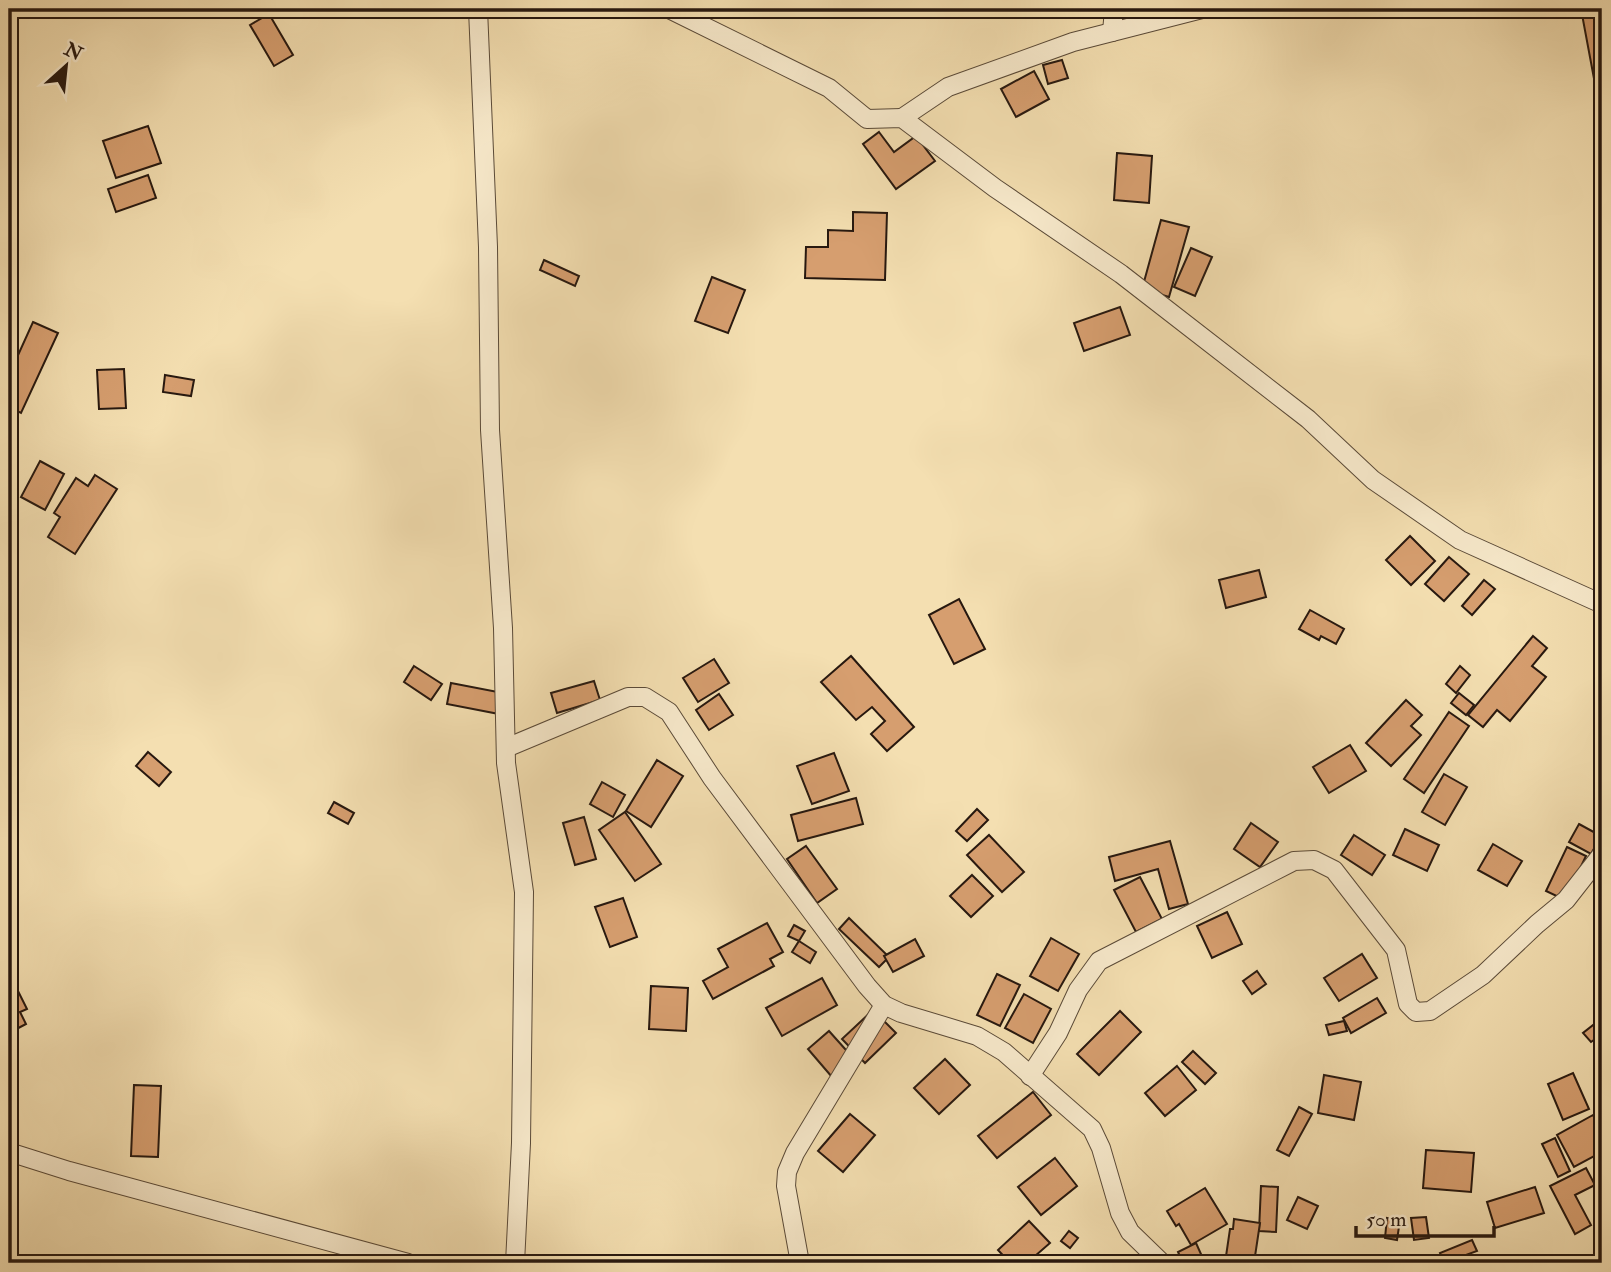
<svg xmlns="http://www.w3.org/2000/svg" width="1611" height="1272" font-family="'IM FELL Double Pica',serif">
  <rect width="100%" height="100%" fill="#f4dfb1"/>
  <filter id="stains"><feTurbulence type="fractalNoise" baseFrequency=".00286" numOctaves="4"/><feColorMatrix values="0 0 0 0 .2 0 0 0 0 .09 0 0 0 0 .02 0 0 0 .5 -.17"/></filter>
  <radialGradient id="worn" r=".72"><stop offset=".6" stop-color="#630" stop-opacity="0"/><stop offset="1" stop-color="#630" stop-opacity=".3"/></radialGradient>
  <g fill="#d69e6f" stroke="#27180f" stroke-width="2">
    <path d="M1581,9H1602V82L1595,84Z"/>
    <path d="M269,14L293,55L274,66L250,25Z"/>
    <path d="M1062,60L1068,78L1048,84L1043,65Z"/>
    <path d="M1034,71L1049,99L1016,117L1001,89Z"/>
    <path d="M148,126L161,163L116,178L103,141Z"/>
    <path d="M879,132L894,152L916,136L935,161L896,189L863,144Z"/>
    <path d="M1117,153L1152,156L1149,203L1114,200Z"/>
    <path d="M148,175L156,198L116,212L108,189Z"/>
    <path d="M853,212L887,213L885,280L805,278L806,247H828V230L853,231Z"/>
    <path d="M1161,220L1189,227L1169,297L1142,289Z"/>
    <path d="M1191,248L1212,257L1195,296L1174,287Z"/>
    <path d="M544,260L579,276L575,286L540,270Z"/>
    <path d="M712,277L745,290L728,333L695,321Z"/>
    <path d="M1120,307L1130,335L1084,351L1074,323Z"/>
    <path d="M33,322L58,333L21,413L9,407V375Z"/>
    <path d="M124,369L126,408L99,409L97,370Z"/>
    <path d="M165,375L194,380L191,396L163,392Z"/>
    <path d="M40,461L64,474L45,510L21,497Z"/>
    <path d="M95,475L117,489L75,554L48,537L60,517L54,513L76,478L88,486Z"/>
    <path d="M1410,536L1435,561L1411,585L1386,560Z"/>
    <path d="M1449,557L1469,574L1444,601L1425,584Z"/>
    <path d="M1259,570L1266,597L1226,608L1219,580Z"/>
    <path d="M1484,580L1495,589L1472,615L1462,606Z"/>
    <path d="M959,599L985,649L954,664L929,615Z"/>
    <path d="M1310,610L1344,629L1336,644L1321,636L1319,640L1299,629Z"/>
    <path d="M1533,636L1547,648L1532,666L1546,677L1510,721L1497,710L1483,727L1468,715Z"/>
    <path d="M851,656L914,727L887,751L871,734L885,721L872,707L856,720L821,682Z"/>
    <path d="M714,659L729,683L698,702L683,678Z"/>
    <path d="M414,666L442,684L431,700L404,682Z"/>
    <path d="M1460,666L1470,675L1456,693L1446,684Z"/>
    <path d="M594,681L600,700L557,713L551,693Z"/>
    <path d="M451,683L503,693L499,714L447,704Z"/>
    <path d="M1459,693L1474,705L1466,715L1451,703Z"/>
    <path d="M719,694L733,715L709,730L696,710Z"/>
    <path d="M1406,700L1422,715L1411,726L1421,735L1391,766L1366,743Z"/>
    <path d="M1449,712L1469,726L1424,793L1404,779Z"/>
    <path d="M1350,745L1366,771L1329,793L1313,767Z"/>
    <path d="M148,752L171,772L159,786L136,766Z"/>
    <path d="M834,753L849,791L812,804L797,766Z"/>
    <path d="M657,760L683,776L651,827L626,811Z"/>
    <path d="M1444,774L1467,787L1445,825L1422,812Z"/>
    <path d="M602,782L625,795L613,817L590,804Z"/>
    <path d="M856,798L863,824L798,841L791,815Z"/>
    <path d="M334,802L354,813L348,824L328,813Z"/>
    <path d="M977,809L988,820L967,841L956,831Z"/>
    <path d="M625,812L661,864L635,881L599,830Z"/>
    <path d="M584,817L596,859L575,865L563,823Z"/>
    <path d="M1251,823L1278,842L1260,867L1234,849Z"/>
    <path d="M1579,824L1601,836L1591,854L1569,842Z"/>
    <path d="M1405,829L1439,845L1427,871L1393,855Z"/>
    <path d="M989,835L1024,872L1002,892L967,855Z"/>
    <path d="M1354,835L1385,855L1372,875L1341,855Z"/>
    <path d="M1170,841L1188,904L1169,909L1158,869L1115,881L1109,857Z"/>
    <path d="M1493,844L1522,861L1507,886L1478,870Z"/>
    <path d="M806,846L837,889L817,903L787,859Z"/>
    <path d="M1567,847L1586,856L1565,900L1546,891Z"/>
    <path d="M972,875L993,896L971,917L950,896Z"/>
    <path d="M1140,877L1162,919L1136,932L1114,890Z"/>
    <path d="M623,898L637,937L610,947L595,907Z"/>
    <path d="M1227,912L1242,944L1212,958L1197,926Z"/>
    <path d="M849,918L889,957L879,967L839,929Z"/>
    <path d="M767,923L783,952L770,959L774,966L713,999L703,981L728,967L718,949Z"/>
    <path d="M794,925L805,931L799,941L788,936Z"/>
    <path d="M1051,938L1079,954L1058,991L1030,976Z"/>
    <path d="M915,939L924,956L893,972L884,956Z"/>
    <path d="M799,941L816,952L810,963L792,952Z"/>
    <path d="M1362,954L1377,978L1339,1001L1324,978Z"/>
    <path d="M1257,971L1266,984L1252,994L1243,981Z"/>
    <path d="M9,973L27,1009L20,1012L26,1024L9,1033Z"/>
    <path d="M997,974L1020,985L1000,1026L977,1015Z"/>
    <path d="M822,978L837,1005L782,1036L766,1008Z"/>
    <path d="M651,986L688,988L686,1031L649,1029Z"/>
    <path d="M1024,994L1051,1009L1033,1043L1005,1028Z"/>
    <path d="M1377,998L1386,1013L1351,1033L1343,1018Z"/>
    <path d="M873,1010L896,1033L865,1063L842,1039Z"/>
    <path d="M1120,1011L1141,1032L1099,1075L1077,1054Z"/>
    <path d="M1602,1018V1034L1591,1042L1583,1033Z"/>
    <path d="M1344,1021L1347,1031L1329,1035L1326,1025Z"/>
    <path d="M829,1031L854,1059L832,1077L808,1049Z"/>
    <path d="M1193,1051L1216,1073L1205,1084L1182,1062Z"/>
    <path d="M945,1059L970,1085L939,1114L914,1088Z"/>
    <path d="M1177,1066L1196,1090L1165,1116L1145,1093Z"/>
    <path d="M1573,1073L1589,1109L1563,1120L1548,1084Z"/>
    <path d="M1324,1075L1361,1082L1354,1120L1318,1113Z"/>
    <path d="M134,1085L161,1086L158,1157L131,1156Z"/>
    <path d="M1033,1092L1051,1115L997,1158L978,1136Z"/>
    <path d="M1299,1107L1312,1114L1289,1156L1277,1150Z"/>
    <path d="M850,1114L875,1135L843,1172L818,1151Z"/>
    <path d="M1593,1115L1602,1131V1152L1574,1167L1557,1135Z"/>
    <path d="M1555,1138L1570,1171L1558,1177L1542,1144Z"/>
    <path d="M1426,1150L1474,1153L1471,1192L1423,1188Z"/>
    <path d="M1055,1158L1077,1186L1041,1215L1018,1187Z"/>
    <path d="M1586,1168L1595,1185L1575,1195L1591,1225L1575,1234L1550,1186Z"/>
    <path d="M1261,1186L1278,1187L1276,1232L1259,1231Z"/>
    <path d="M1535,1187L1544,1213L1495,1228L1487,1202Z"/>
    <path d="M1205,1188L1227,1224L1191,1245L1179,1224L1176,1226L1167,1211Z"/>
    <path d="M1298,1197L1318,1206L1307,1229L1287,1220Z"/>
    <path d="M1426,1217L1429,1238L1414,1240L1411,1218Z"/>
    <path d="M1387,1218L1400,1220L1397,1240L1385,1238Z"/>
    <path d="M1234,1219L1260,1223L1254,1263H1225L1230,1229H1233Z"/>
    <path d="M1029,1221L1050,1243L1027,1263H1010L998,1250Z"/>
    <path d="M1069,1231L1078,1238L1070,1248L1061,1241Z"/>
    <path d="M1472,1240L1477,1251L1444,1263L1440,1253Z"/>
    <path d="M1196,1243L1205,1263H1183L1178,1252Z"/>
  </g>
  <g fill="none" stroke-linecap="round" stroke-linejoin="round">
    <defs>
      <g id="street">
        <path d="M478,9L488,247L490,430L503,628L506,763L524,892L521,1143L515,1263"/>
        <path d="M669,9L829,88L867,119L902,118L995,188L1121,274L1308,419L1373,480L1460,540L1602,604"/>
        <path d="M1112,32L1114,9"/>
        <path d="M902,118L948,87L1073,42L1202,9"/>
        <path d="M506,748L628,697H645L669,712L712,778L867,986L884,1005L901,1013L977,1036L1004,1052L1092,1129L1101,1148L1120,1213L1130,1232L1162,1263"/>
        <path d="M1030,1076L1058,1033L1078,990L1099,961L1294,861L1314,860L1334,870L1396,950L1408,1004L1416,1012L1430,1011L1483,975L1537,924L1566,900L1602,854"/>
        <path d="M9,1152L69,1171L408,1263"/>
        <path d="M800,1263L786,1186L787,1172L795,1153L884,1005"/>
      </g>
    </defs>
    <use href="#street" stroke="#5a4a38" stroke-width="20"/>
    <use href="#street" stroke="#f8eacc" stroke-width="18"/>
  </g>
  <rect width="1611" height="1272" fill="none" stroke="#f4dfb1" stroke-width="35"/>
  <rect x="10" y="10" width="1590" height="1251" fill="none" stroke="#27180f" stroke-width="3.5"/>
  <rect x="18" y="18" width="1576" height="1237" fill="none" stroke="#27180f" stroke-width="2"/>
  <g transform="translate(66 66) rotate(27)" stroke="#f8eacc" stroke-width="5" paint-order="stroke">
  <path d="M0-5L12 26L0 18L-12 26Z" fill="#27180f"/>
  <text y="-10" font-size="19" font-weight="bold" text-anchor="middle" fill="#27180f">N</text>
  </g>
  <path d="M1356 1226v10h138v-10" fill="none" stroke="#27180f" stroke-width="3.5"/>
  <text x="1366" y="1226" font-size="21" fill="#27180f" stroke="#f8eacc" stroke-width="5" paint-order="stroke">50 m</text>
  <rect width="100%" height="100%" filter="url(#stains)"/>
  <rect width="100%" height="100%" fill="url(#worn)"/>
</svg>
